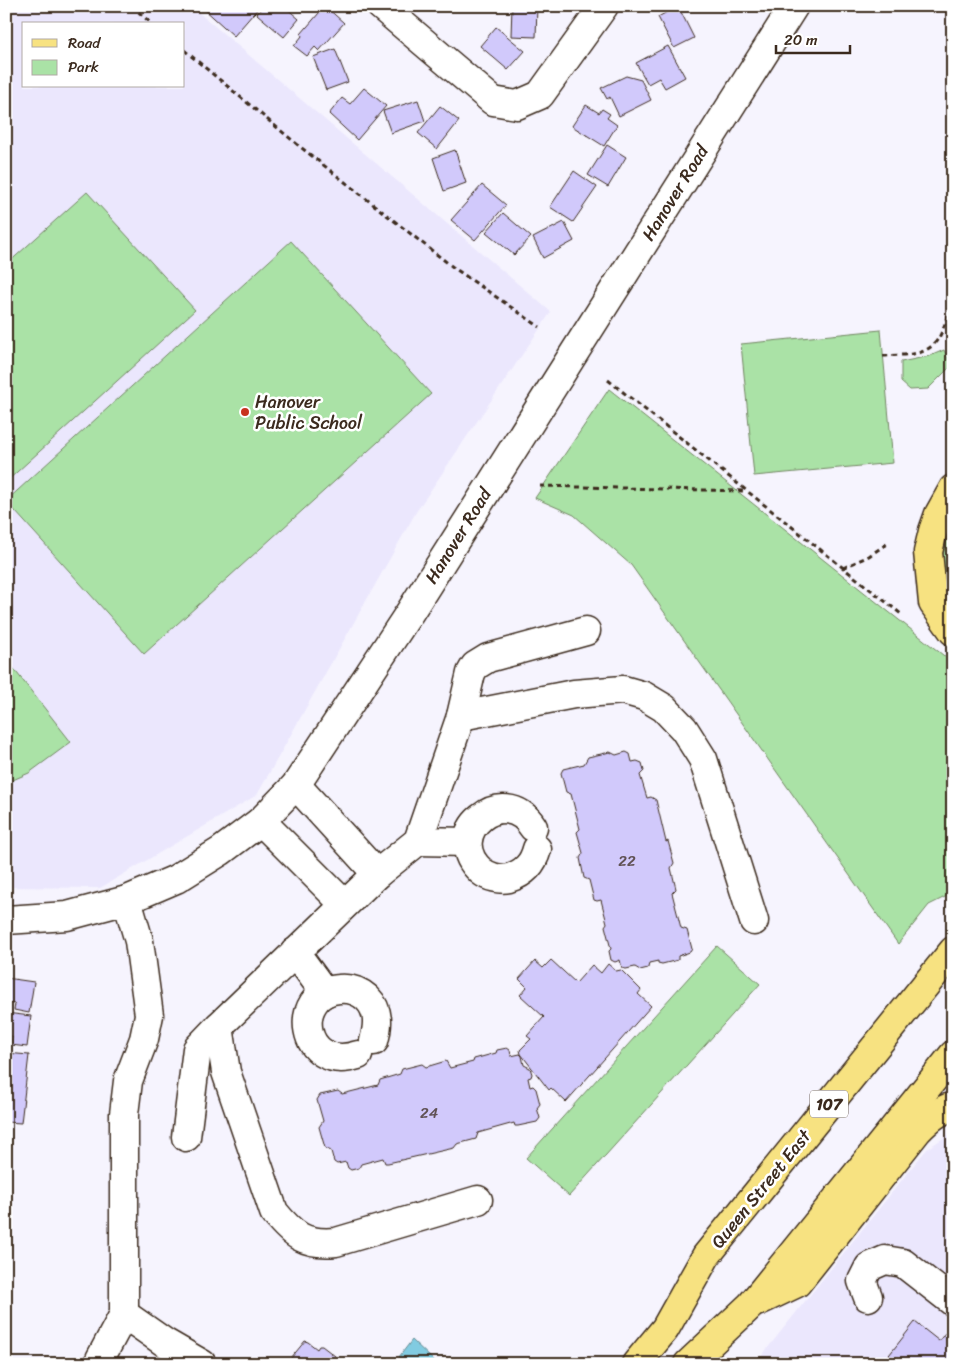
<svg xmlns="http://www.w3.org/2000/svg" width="959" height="1370" font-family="Sriracha,sans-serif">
  <rect width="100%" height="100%" fill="#f6f4fe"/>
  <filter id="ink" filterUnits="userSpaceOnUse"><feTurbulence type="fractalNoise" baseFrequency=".02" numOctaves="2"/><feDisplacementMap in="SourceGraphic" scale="10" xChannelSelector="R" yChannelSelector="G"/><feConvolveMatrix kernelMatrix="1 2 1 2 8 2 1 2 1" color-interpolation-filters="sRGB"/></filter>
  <g filter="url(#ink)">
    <g fill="#ebe7fd" fill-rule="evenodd">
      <path d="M6,6H191L551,312L416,512L257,795L100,888L6,887ZM24,24H184V86H24Z"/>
      <path d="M953,1132V1364H755L917,1161L928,1148Z"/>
    </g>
    <g fill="#aae2a6" stroke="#728662">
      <path d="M87,192L195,310L6,482V265Z"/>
      <path d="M291,241L431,394L144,654L6,501Z"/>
      <path d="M881,330L893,463L754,476L741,344Z"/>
      <path d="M944,350L949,361V368L928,389L910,390L901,382V362L930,356Z"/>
      <path d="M609,389L953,663V893L929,905L898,944L631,565L574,515L535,498Z"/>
      <path d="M953,517V600L948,593L942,559Z"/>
      <path d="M6,659L71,742L29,773L6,783Z"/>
      <path d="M717,946L760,984L569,1196L526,1158Z"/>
    </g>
    <path fill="#81cbe1" stroke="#658b93" d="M412,1340L433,1360L435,1364H410L399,1357Z"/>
    <g fill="#d1c9fb" stroke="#3b2a1e">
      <path d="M204,6H260L234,36L203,8Z"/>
      <path d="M263,6H284L299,19L284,37L257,14Z"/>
      <path d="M325,6L344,23L319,51L315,47L307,56L294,46L302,36L301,34Z"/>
      <path d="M512,6H537L536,37L511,36Z"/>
      <path d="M678,6L694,38L674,48L658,17Z"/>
      <path d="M496,27L525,51L508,70L480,46Z"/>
      <path d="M668,46L685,77L665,88L659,78L648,84L636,63Z"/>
      <path d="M335,49L348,82L326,90L313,57Z"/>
      <path d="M626,76L641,80L651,100L619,116L610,97L607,99L601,88Z"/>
      <path d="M364,88L386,106L357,140L329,114L342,98L350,104Z"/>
      <path d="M418,100L425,121L391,133L383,111Z"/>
      <path d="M586,105L599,113L602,109L610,114L607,118L617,125L604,146L572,126Z"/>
      <path d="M440,106L459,121L437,149L418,133Z"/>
      <path d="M607,145L626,157L608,187L588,175Z"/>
      <path d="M455,150L466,183L444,191L433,158Z"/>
      <path d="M574,171L597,187L573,222L550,207Z"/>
      <path d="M482,185L506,205L475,240L451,220Z"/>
      <path d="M503,213L531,237L514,255L486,232Z"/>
      <path d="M564,222L574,241L543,258L533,238Z"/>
      <path d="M610,752L616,755L626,752L630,754L632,762L637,761L642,763L644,771L640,775L647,798L651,797L656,800L666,842L668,841L674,863L671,868L676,889L672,893L681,928L687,930L692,949L690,952L678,956V960L662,964L658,963V961L649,963L648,968L640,970L635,967L626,969L622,968L620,960L615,962L611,960L609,951L611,949L605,926L607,923L601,900L597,901L594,900L589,880L584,878L580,858L583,853L577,832L580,829L571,794L566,792L561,773L563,769L584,764L588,757Z"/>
      <path d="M551,960L576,983L592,965L601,973L608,964L616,971L621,970L641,990L638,994L651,1006L566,1102L551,1088L549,1090L521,1054L520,1050L531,1039L527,1036L544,1017L520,995L527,987L519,979L535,961L543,968Z"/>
      <path d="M6,978L34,982L29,1013L14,1010L15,1004L6,1003Z"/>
      <path d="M6,1013L31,1016L27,1047L11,1045L12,1036H6Z"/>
      <path d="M507,1048L510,1050L511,1056L520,1054L522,1056L524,1065L530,1068L532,1074L531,1077L528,1078L530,1087L533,1086L536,1089L540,1104L537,1108L540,1118L537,1122L518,1126H515L514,1123L478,1133L476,1139L457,1144L454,1148L388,1163H385L383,1158L361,1164L359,1168L351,1170L348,1168L346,1162L337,1164L334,1162L331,1151L325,1148L319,1127L323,1121L317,1100L320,1095L338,1091L342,1094L378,1085L380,1080L400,1074L402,1069L422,1064L426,1067L446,1061L450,1068L473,1062L474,1059L496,1053L497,1050Z"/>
      <path d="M6,1053L29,1055L21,1123L6,1122Z"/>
      <path d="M915,1322L939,1341L945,1333L953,1339V1364H882Z"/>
      <path d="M305,1341L308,1342L317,1349L319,1346H322L335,1356L333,1362L336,1364H296V1363L291,1358Z"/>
    </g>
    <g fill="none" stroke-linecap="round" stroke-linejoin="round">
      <defs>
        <g id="minor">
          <path d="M381,6L493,101L517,105L540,95L604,6"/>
          <path d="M461,716L574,694L623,690L644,696L664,708L684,729L703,759L754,921"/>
          <path d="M296,785L377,874"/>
          <path d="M261,821L344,904"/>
          <path d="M533,827C504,781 440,834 481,871C488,877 500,880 509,878C525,873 533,864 537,849"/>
          <path d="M418,841L467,842"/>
          <path d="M6,920L67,916L127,900L176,879L221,851L261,821L296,785L410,612L794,6"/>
          <path d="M295,952L325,993"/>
          <path d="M358,1055C299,1074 291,992 339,989C349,988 359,991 367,998C380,1011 378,1026 374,1041"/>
          <path d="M186,1137L197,1049L219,1026"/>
          <path d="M478,1200L336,1242C304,1245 293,1235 274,1212L226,1072L219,1026L377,874L418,841L461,716L471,673L475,666L488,658L586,631"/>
          <path d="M868,1297L862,1281L869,1267L885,1260L903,1263L953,1302"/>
          <path d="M124,1314L164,1342L202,1364"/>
          <path d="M100,1364V1359L124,1314V1114L128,1081L144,1039L149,1015L139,941L127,900"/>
        </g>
        <g id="major">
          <path d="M953,489L939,514L933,531L928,552L933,603L953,631"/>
          <path d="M759,1301L797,1283L918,1130C929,1119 938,1111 953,1106"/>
          <path d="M636,1364L665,1329L706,1256L953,951"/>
          <path d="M688,1364L751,1305L953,1055"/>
        </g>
      </defs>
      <use href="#minor" stroke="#3b2a1e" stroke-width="31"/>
      <use href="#major" stroke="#3b2a1e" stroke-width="31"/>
      <g stroke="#3b2a1e" stroke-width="3" stroke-dasharray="5 4" stroke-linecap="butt">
        <path d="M132,6L152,24"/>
        <path d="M949,6L953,9"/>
        <path d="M184,50L298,145L454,268L540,327"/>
        <path d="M883,356C910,354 932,358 943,329C947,319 948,308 953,298"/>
        <path d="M608,380L901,614"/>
        <path d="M540,486L744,491"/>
        <path d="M843,568L869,556L888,543"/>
      </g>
      <use href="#minor" stroke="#fff" stroke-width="28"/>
      <use href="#major" stroke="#f7e281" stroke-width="28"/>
    </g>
  </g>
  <circle fill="#c8321e" stroke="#fff" stroke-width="2" cx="245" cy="412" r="5"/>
  <g text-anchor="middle" stroke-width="5" stroke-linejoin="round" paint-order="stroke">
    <g font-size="15" fill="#605255">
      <text x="627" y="866">22</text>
      <text x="429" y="1118">24</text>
    </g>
    <rect fill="#fff" stroke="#766a62" stroke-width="1" x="810" y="1090.5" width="38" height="27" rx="4"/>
    <g font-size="16" font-weight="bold" fill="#3b2a1e">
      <text x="829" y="1110">107</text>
    </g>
    <g font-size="18" fill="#3b2a1e" stroke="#fff">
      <text transform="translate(675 193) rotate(-58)" y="6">Hanover Road</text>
      <text transform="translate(458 536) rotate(-58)" y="6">Hanover Road</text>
      <text transform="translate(761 1189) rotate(-51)" y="6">Queen Street East</text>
    </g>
    <g font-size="18" fill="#3b2a1e" stroke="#fff" text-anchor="start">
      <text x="255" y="408">Hanover<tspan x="255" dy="21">Public School</tspan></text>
    </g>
  </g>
  <rect width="959" height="1370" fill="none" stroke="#fff" stroke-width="25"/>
  <rect x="12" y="12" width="934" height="1345" fill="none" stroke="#3b2a1e" stroke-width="2" filter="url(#ink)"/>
  <rect x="22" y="22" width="162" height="65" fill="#ffffff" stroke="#b1aaa5"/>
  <rect x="32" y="39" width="25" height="8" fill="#f7e281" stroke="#b1aaa5"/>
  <text x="68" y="48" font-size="15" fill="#3b2a1e">Road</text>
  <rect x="32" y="60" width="25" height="15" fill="#aae2a6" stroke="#b1aaa5"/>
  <text x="68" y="72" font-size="15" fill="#3b2a1e">Park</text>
  <path d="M776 45v8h74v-8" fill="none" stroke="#3b2a1e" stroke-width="2.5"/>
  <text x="784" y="45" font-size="15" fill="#3b2a1e" stroke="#ffffff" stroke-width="4" paint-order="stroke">20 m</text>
</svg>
